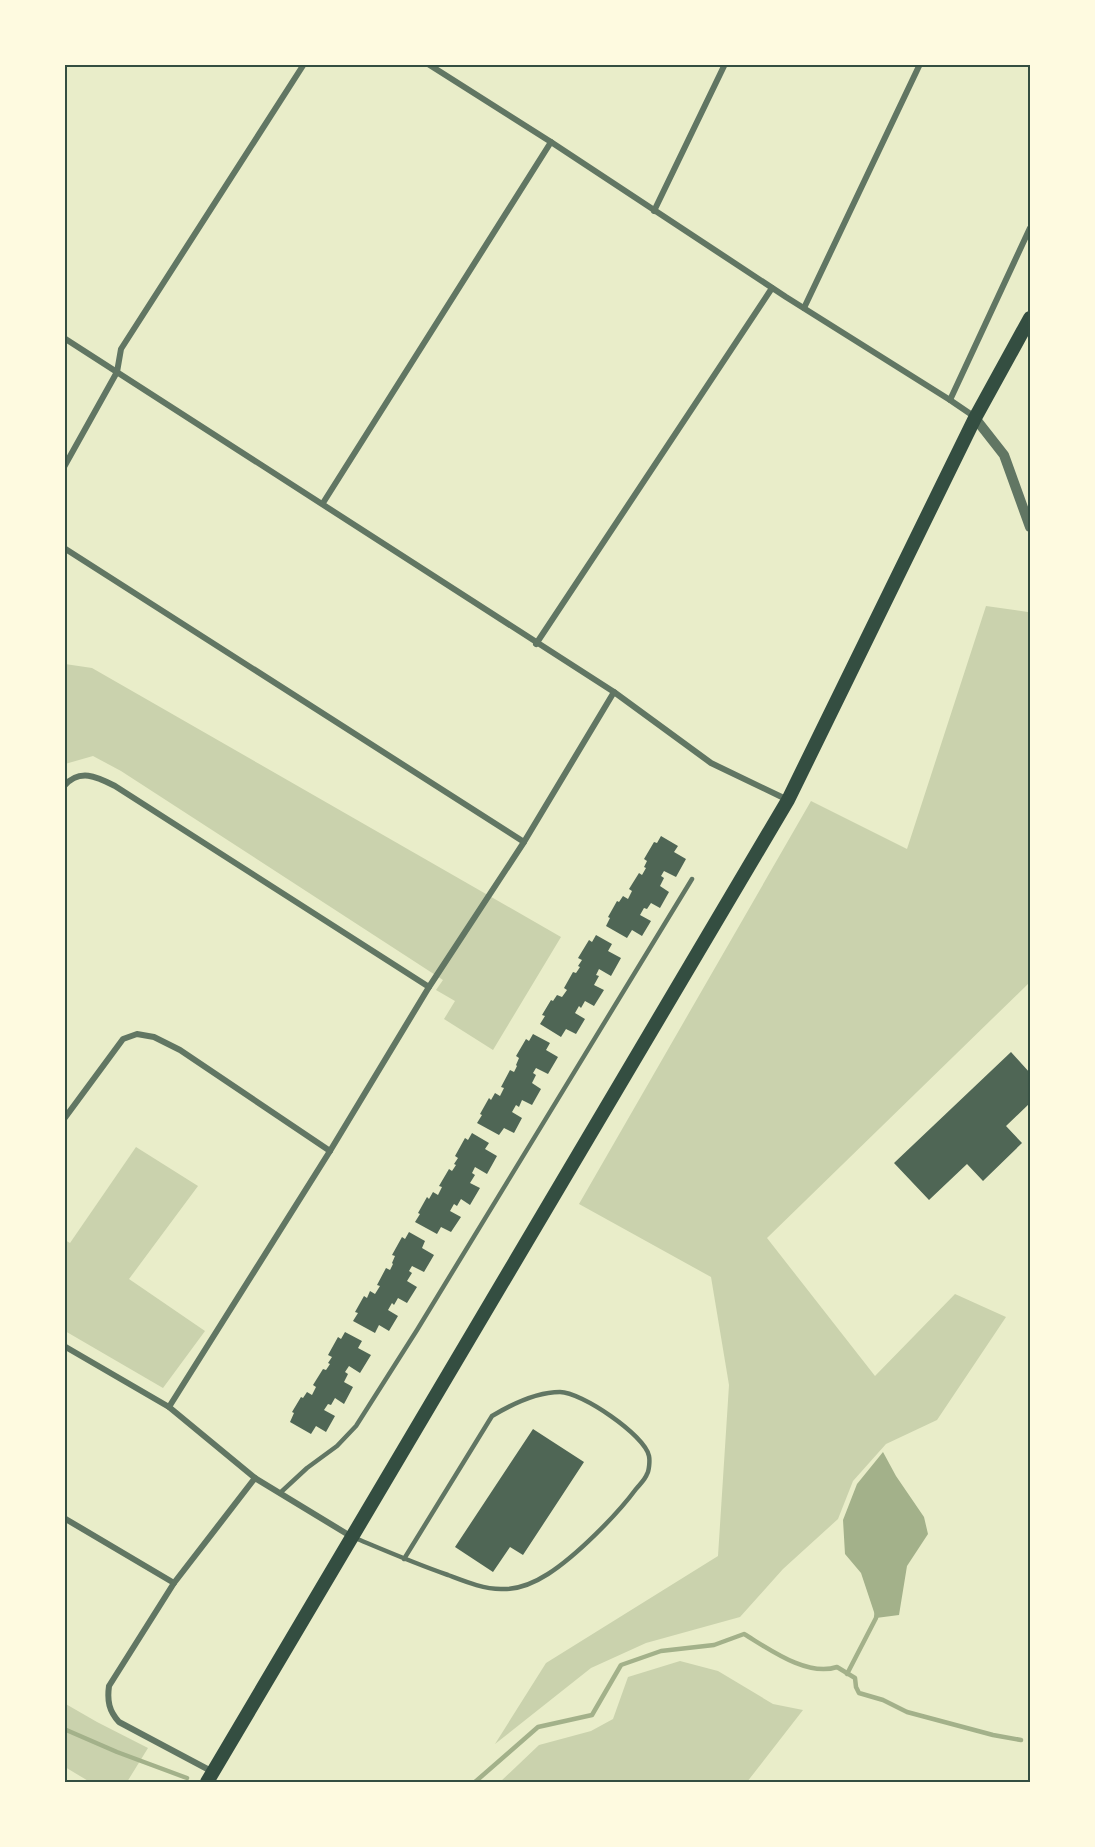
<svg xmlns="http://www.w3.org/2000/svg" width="1095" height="1847" font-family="'Asap Condensed',sans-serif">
  <rect width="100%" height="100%" fill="#e9edc9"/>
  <g fill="#cad2ad">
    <path d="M986,606L1028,612V908L1030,918V982L767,1238L875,1376L955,1294L1006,1317L937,1420L886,1444L853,1481L838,1519L783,1569L740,1617L646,1643L591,1668L495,1744L546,1663L718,1556L729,1385L711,1277L579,1204L811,801L907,849Z"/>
    <path d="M65,664L92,668L561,937L493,1050L444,1019L455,1001L436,990L443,980L121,771L93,756L65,764Z"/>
    <path d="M136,1147L198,1186L129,1279L205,1331L163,1388L65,1331V1240L70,1243Z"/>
    <path d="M680,1661L718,1671L773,1704L803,1710L747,1782H500L539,1745L591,1731L613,1719L628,1677Z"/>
    <path d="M64,1703L97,1722L148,1748L127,1782H90L65,1767V1751L67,1746L65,1745Z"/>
  </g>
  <path fill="#a3b18a" d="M883,1452L896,1476L924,1517L928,1534L907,1566L899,1615L876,1618L861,1573L845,1554L843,1520L857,1484Z"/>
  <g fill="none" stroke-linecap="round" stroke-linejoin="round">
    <g stroke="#a3b18a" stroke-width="4.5">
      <path d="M847,1674L876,1618L877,1611"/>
      <path d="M64,1729L117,1752L187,1778"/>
      <path d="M475,1782L538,1727L592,1715L621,1665L661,1651L714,1645L744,1634C769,1649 807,1677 837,1667L855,1678L856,1687L859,1693L883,1700L907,1712L993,1735L1021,1740"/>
    </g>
  </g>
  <g fill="#4f6655">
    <path d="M661,836L678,846L674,852L686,859L676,877L664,871L661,876L664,878L660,886L669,892L660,908L651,903L647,909L644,908L640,915L651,921L642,936L632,930L627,938L606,926L610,918L608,917L617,901L619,902L623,896L628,899L632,891L629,889L639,873L642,875L646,868L644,867L647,861L644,859L654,842L657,843Z"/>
    <path d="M596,935L612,944L608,951L621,958L611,976L599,969L596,975L599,976L594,985L604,990L594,1006L585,1001L581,1008L579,1006L575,1013L585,1019L576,1034L566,1029L561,1037L540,1024L545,1016L542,1015L551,1000L553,1001L557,995L562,997L567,990L564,988L573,972L576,973L580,967L578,966L582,960L578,958L589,940L592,942Z"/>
    <path d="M533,1034L550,1043L546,1050L558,1057L548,1074L536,1068L533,1073L536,1075L532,1083L541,1089L532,1105L522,1100L519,1107L516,1105L512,1112L522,1118L514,1133L504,1128L499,1135L477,1123L482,1115L480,1114L489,1098L491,1100L495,1093L500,1096L504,1088L501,1087L510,1070L514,1072L517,1066L516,1065L519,1058L516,1056L526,1039L529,1041Z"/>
    <path d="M1011,1052L1030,1073V1103L1006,1126L1022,1143L983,1181L967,1164L929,1200L894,1163Z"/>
    <path d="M472,1133L489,1143L485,1149L497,1156L487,1174L475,1167L472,1173L475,1175L470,1183L480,1188L470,1205L461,1199L457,1206L454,1204L450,1211L461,1217L451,1232L441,1227L437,1234L415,1222L420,1214L418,1213L427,1197L429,1199L433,1192L438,1195L442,1187L439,1186L449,1169L452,1171L456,1165L454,1164L458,1158L455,1156L465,1138L468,1140Z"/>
    <path d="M409,1232L425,1241L422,1248L434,1255L424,1272L412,1266L409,1271L412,1273L407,1281L417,1287L407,1303L398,1298L394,1305L392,1303L388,1310L398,1316L389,1331L379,1325L375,1333L353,1321L358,1313L355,1312L364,1296L367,1298L370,1291L375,1294L380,1286L377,1285L386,1268L390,1270L393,1264L392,1263L395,1256L392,1255L402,1237L405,1239Z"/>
    <path d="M345,1332L362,1341L358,1348L371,1355L360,1373L349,1366L345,1372L348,1374L344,1382L353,1387L344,1404L335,1398L331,1405L328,1404L324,1410L335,1416L326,1432L316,1426L311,1434L290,1422L294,1413L292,1412L301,1397L303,1398L307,1392L312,1395L316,1387L313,1385L323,1369L326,1370L330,1364L328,1363L332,1357L328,1355L338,1337L341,1339Z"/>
    <path d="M533,1429L584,1462L523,1555L510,1547L493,1572L455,1547Z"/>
  </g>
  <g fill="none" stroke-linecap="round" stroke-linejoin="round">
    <g stroke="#617663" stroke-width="4.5">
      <path d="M280,1493L307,1468L337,1446L356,1426L417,1330L692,879"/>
      <path d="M355,1538C386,1551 416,1564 448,1575C464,1581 483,1589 501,1589C517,1590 534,1583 548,1574C576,1556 616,1516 636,1489C639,1485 645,1480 647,1474C649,1471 650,1461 649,1456C645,1435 581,1392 560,1392C537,1392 512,1404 492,1416L404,1559"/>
    </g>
    <g stroke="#617663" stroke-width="6">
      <path d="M428,64L551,142L786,297L950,400L975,417"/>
      <path d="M654,211L725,64"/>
      <path d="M804,308L920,64"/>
      <path d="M64,338L614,692L711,763L788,800"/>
      <path d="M950,400L1030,228"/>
      <path d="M64,467L117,372L121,349L304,64"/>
      <path d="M323,503L551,142"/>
      <path d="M64,548L524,842"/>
      <path d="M536,644L772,288"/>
      <path d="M64,786C80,768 97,777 115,786L429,987"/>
      <path d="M64,1119L123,1039L137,1034L154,1037L180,1050L330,1151"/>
      <path d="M64,1346L169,1407L255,1478L352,1537"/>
      <path d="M169,1407L330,1151L429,987L524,842L614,692"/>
      <path d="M64,1518L174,1583"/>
      <path d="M213,1772L119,1722C109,1711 107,1701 109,1686L174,1583L255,1478"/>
    </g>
    <path stroke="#617663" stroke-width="10" d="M975,418L1004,455L1030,527"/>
    <path stroke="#344e41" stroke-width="14" d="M207,1782L788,800L975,418L1030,318"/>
  </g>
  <rect width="1095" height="1847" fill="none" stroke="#fefae0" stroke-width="132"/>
  <rect x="66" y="66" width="963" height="1715" fill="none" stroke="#344e41" stroke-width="2"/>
</svg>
